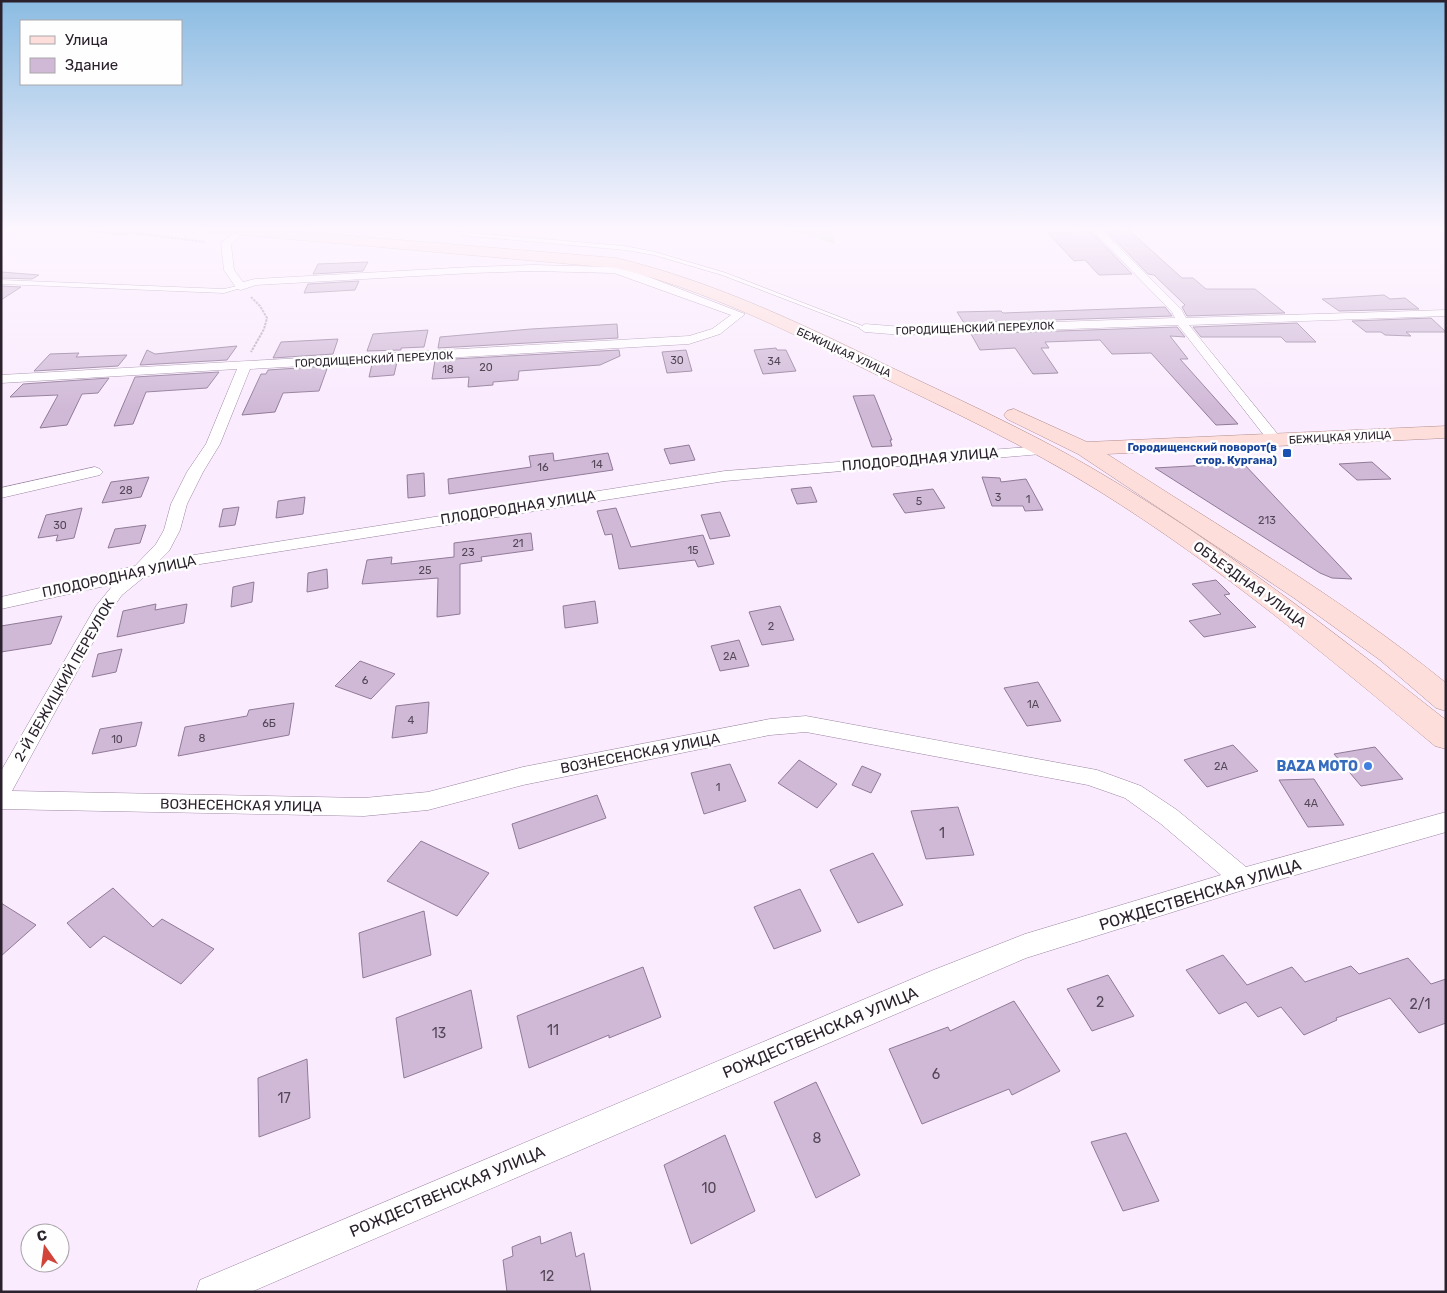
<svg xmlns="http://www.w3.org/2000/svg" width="1447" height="1293" font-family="Rubik,sans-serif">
  <rect width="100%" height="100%" fill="#faebfe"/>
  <path fill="#ced7ba" d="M784,228H830L835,244L785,229Z"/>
  <g fill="#d0b9d7" stroke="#907a97">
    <path d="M1129,230L1182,278H1193L1206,289H1255L1285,313L1187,316L1182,307L1185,305L1154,275L1148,274L1106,231Z"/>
    <path d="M1091,232L1132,274L1099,275L1085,260L1074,261L1048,233Z"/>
    <path d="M368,262L363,271L313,274L318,264Z"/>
    <path d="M1,272L39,275L32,279L1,278Z"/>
    <path d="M359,281L355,290L304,293L308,284Z"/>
    <path d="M1,286L21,287L1,300Z"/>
    <path d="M1384,295L1390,299L1405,298L1419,309L1339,311L1322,299Z"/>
    <path d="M1165,307L1172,316L964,323L957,312L1001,311L1003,313Z"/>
    <path d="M1431,318L1446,332H1406L1411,336L1385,335L1381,332H1366L1352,321Z"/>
    <path d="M1297,323L1316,342H1286L1281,337H1201L1193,327Z"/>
    <path d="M617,324L618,338L438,348L440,337L531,329Z"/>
    <path d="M1177,327L1185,337L1170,336L1188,359H1180L1238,424L1216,425L1151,353L1112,354L1100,340L1045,342L1049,348H1041L1058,373L1033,374L1015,348L980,350L971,334Z"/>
    <path d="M428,330L424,347L401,348V350L367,351L373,334Z"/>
    <path d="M338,339L333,354L273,358L281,342Z"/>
    <path d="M237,346L227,360L140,365L147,350L155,354Z"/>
    <path d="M776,348L777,350H786L796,371L763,374L754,350Z"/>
    <path d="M619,350L620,356L600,365L519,371L518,380L493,382V385L468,387L469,377L432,379L435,360Z"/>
    <path d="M686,350L692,371L667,373L662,352Z"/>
    <path d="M79,353L76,357L127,355L118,366L34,371L50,354Z"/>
    <path d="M397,362L394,375L369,377L372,364Z"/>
    <path d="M328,366L319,391L283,393L275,412L242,415L261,374H266L268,370Z"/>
    <path d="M219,372L207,388L146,392L133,424L114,426L135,377Z"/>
    <path d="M109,378L98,393L82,394L67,425L40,428L58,395L10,397L23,384Z"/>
    <path d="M874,395L892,440H890L892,446L872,447L853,396Z"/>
    <path d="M689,445L695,460L670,464L664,449Z"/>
    <path d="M553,453L554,461L608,453L613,470L449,494L448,479L531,467L529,456Z"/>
    <path d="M1372,462L1391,479L1357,480L1339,464Z"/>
    <path d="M1243,463L1259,480L1352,579L1332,578L1320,573L1155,468Z"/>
    <path d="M424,473L425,496L408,498L407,475Z"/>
    <path d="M149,477L141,497L102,503L111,482Z"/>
    <path d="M982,477L1000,478L1001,482L1026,479L1043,510L1025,511L1023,506H992Z"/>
    <path d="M811,487L817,502L797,504L791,489Z"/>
    <path d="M933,489L945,508L905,513L893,494Z"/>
    <path d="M305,497L303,514L276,518L278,501Z"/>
    <path d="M239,507L235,525L219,527L223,509Z"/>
    <path d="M82,508L74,538L56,541L58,535L38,538L46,515Z"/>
    <path d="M616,508L631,547L703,535L714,564L698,567L695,560L619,569L612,534L605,535L597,511Z"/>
    <path d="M720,512L730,536L710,539L701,515Z"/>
    <path d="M146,525L140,543L108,548L115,529Z"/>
    <path d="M531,533L533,550L481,557L482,561L460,564V614L437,617L438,578L362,584L367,560L392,557L391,564L454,557V543Z"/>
    <path d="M327,569L328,588L307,592L308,573Z"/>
    <path d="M1216,580L1230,594L1224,595L1256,627L1204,637L1189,621L1221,614L1192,584Z"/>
    <path d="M254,582L252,602L231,607L233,587Z"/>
    <path d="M595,601L598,623L565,628L563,606Z"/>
    <path d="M156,604L155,610L187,604L184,623L117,637L123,611Z"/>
    <path d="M780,606L794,640L762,645L749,612Z"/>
    <path d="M62,616L51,644L1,652V626Z"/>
    <path d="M739,640L749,666L720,671L711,646Z"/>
    <path d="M122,649L116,672L92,677L98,654Z"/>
    <path d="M360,661L395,674L371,699L335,686Z"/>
    <path d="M1038,682L1061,721L1027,726L1004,688Z"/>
    <path d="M429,702L427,733L392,738L396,706Z"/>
    <path d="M294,703L289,735L178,756L185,727L247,716L249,710Z"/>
    <path d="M142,722L136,746L92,754L100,729Z"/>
    <path d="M1233,745L1258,771L1207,787L1184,760Z"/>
    <path d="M1375,747L1403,779L1361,786L1334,754Z"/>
    <path d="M799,760L837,784L817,808L778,783Z"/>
    <path d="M730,764L746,801L704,814L691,773Z"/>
    <path d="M862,766L881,774L871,793L852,785Z"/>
    <path d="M1314,779L1344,825L1308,827L1279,780Z"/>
    <path d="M597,795L606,818L519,849L512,824Z"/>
    <path d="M958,807L974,855L926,859L911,811Z"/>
    <path d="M421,841L489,873L457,916L387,881Z"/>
    <path d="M873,853L903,905L858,923L830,870Z"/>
    <path d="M113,888L153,927L162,919L214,949L181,984L104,936L90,948L67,923Z"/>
    <path d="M800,889L821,931L774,949L754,907Z"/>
    <path d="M1,903L36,925L1,956Z"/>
    <path d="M424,911L431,955L363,978L359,933Z"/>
    <path d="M1223,955L1247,985L1292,967L1305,982L1351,966L1359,974L1408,958L1431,984L1446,979V1023L1419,1033L1390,998L1336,1018L1337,1020L1304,1035L1281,1007L1258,1017L1246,1002L1219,1014L1186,970Z"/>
    <path d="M643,967L661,1017L609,1038V1035L529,1068L517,1016Z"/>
    <path d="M1108,975L1134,1016L1092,1031L1067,989Z"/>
    <path d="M471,990L482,1048L404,1078L396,1018Z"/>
    <path d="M1014,1001L1060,1071L1012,1095L1009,1089L922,1124L889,1049L948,1027L950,1031Z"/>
    <path d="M307,1059L310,1118L259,1137L258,1078Z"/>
    <path d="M816,1082L860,1175L816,1198L774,1102Z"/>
    <path d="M1126,1133L1159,1201L1123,1211L1091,1142Z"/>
    <path d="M725,1135L755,1211L691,1244L664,1165Z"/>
    <path d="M571,1232L576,1257L584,1253L591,1292H507L503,1260L513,1256L512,1247L540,1236L541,1244Z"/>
  </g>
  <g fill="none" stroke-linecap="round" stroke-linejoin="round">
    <defs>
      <g id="lane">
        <path d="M284,228H290L286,231L284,230Z"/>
        <path d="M461,232L625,246L655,252L726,273L868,328L863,329L722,275L654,255L625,250L459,235V233Z"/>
        <path d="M1,280L224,289L241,285L244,287L224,293L1,284Z"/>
      </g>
      <g id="street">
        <path d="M240,228L247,230L231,244L234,270L243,282L255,279L472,267L534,265L614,267L641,274L745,314L720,334L689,344L250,369L220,444L203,472L187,504L180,530L169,551L158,562L194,555L725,471L1041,446L1048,450L1041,454L725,481L194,565L144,577L122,595L109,613L12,791L364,798L428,792L523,767L770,719L806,716L1097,770L1141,786L1177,810L1246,867L1446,812V832L1243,890L1026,958L251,1292H196L200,1280L931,971L1025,934L1221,875L1161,824L1125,798L1088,785L806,732L770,735L523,785L428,810L364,816L1,809V771L96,606L114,584L1,609V597L135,566L156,544L164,530L171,504L187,472L206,444L237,369L1,383V375L689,336L712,329L731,315L614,273L534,271L472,273L256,285L241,290L237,289L224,270L221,243Z"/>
        <path d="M1090,228H1100L1181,309L1186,318L1446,310V316L1189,325L1280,437L1282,440L1275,444L1270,443L1178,325L903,335L865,332L859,328L865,324L903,327L1175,318L1172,312Z"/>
        <path d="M95,467L100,469L103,472L100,475L1,498V488Z"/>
      </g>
      <g id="primary">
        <path d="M203,228H255L616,258C709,280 798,322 884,364C953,397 1023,428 1090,467C1216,540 1331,630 1446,720V749L1435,746C1327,656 1218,565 1099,491C1025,445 947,409 869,371C788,331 704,289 616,268L210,232Z"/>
        <path d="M1014,409L1087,442L1446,426V438L1107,454C1221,528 1340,597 1446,683V711L1436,708L1380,660L1294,598L1078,454L1007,419L1004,415L1007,411Z"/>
      </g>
    </defs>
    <use href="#lane" stroke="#9a84a0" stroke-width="1"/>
    <use href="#street" stroke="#9a84a0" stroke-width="1"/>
    <use href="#primary" stroke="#b28e8e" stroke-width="1"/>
    <g stroke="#b2a6b6" stroke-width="2" stroke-dasharray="2.5 1" stroke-linecap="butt">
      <path d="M84,228L112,234L135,233L205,242"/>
      <path d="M251,297L260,306L267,318L264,329L251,352"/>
    </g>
    <use href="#lane" fill="#fff" fill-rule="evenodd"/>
    <use href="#street" fill="#fff" fill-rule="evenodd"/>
    <use href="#primary" fill="#fddeda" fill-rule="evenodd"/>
  </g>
  <linearGradient id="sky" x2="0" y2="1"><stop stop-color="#8bbce2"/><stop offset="0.56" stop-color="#fdf6ff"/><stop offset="1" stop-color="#fdf6ff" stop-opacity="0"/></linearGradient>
  <rect width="1447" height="409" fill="url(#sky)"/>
  <rect fill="#1a4fb4" stroke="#fefefe" stroke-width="2" x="1282" y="448" width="10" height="10" rx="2.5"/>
  <circle fill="#3f7fe0" stroke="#fefefe" stroke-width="2" cx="1368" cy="766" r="5"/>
  <g text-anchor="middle" stroke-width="5" stroke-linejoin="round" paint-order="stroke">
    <g font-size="11" fill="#2a212c" stroke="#fefefe">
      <text transform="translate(975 328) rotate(-2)" y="4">ГОРОДИЩЕНСКИЙ ПЕРЕУЛОК</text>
      <text transform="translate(844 352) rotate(25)" y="4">БЕЖИЦКАЯ УЛИЦА</text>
      <text transform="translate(374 359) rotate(-3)" y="4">ГОРОДИЩЕНСКИЙ ПЕРЕУЛОК</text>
      <text transform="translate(1340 437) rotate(-3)" y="4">БЕЖИЦКАЯ УЛИЦА</text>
    </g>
    <g font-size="11" fill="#544757">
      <text x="677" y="364">30</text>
      <text x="774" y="365">34</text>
      <text x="486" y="371">20</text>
      <text x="448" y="373">18</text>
      <text x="597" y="468">14</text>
      <text x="543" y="471">16</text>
      <text x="126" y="494">28</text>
      <text x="998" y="501">3</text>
      <text x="1028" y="503">1</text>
      <text x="919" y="505">5</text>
      <text x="1267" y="524">213</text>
      <text x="60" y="529">30</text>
      <text x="518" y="547">21</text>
      <text x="693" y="554">15</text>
      <text x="468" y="556">23</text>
      <text x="425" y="574">25</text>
      <text x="771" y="630">2</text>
      <text x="730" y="660">2А</text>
      <text x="365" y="684">6</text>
      <text x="1033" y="708">1А</text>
      <text x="411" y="724">4</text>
      <text x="269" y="727">6Б</text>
      <text x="202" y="742">8</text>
      <text x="117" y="743">10</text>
      <text x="1221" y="770">2А</text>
      <text x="718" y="791">1</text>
      <text x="1311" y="807">4А</text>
    </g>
    <g font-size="11" font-weight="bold" fill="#164399" stroke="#fefefe" text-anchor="end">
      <text x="1277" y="451">Городищенский поворот(в<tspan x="1277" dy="13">стор. Кургана)</tspan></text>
    </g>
    <g font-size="14" fill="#2a212c" stroke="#fefefe">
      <text transform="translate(920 459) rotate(-5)" y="5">ПЛОДОРОДНАЯ УЛИЦА</text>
      <text transform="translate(518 507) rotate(-9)" y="5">ПЛОДОРОДНАЯ УЛИЦА</text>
      <text transform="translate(119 576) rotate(-12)" y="5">ПЛОДОРОДНАЯ УЛИЦА</text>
      <text transform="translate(1250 584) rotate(36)" y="5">ОБЪЕЗДНАЯ УЛИЦА</text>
      <text transform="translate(64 680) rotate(-60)" y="5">2-Й БЕЖИЦКИЙ ПЕРЕУЛОК</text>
      <text transform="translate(640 753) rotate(-11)" y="5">ВОЗНЕСЕНСКАЯ УЛИЦА</text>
      <text transform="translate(241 805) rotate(1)" y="5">ВОЗНЕСЕНСКАЯ УЛИЦА</text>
    </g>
    <g font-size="14" font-weight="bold" fill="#366cbe" stroke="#fefefe" text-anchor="end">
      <text x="1358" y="771">BAZA MOTO</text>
    </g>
    <g font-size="14" fill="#544757">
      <text x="942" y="838">1</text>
      <text x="1100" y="1007">2</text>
      <text x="1420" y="1009">2/1</text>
      <text x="553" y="1035">11</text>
      <text x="439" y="1038">13</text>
      <text x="936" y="1079">6</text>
      <text x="284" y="1103">17</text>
      <text x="817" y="1143">8</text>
      <text x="709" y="1193">10</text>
      <text x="547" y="1281">12</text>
    </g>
    <g font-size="16" fill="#2a212c" stroke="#fefefe">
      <text transform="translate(1200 894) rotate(-17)" y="6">РОЖДЕСТВЕНСКАЯ УЛИЦА</text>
      <text transform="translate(820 1032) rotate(-23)" y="6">РОЖДЕСТВЕНСКАЯ УЛИЦА</text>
      <text transform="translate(447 1191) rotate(-23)" y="6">РОЖДЕСТВЕНСКАЯ УЛИЦА</text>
    </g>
  </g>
  <rect width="1447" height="1293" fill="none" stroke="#2a212c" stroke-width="5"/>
  <rect x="20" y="20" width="162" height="65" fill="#fefefe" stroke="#a9a6aa"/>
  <rect x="30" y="36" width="25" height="8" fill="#fddeda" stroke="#a9a6aa"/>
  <text x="65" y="45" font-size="15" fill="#2a212c">Улица</text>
  <rect x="30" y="58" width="25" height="15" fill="#d0b9d7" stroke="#a9a6aa"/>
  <text x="65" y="70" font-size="15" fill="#2a212c">Здание</text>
  <g transform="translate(45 1248) rotate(346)"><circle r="24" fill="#fefefe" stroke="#a9a6aa"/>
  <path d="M0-4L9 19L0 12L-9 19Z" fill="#d2443a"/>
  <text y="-8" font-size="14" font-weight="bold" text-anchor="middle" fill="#2a212c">С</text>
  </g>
</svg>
